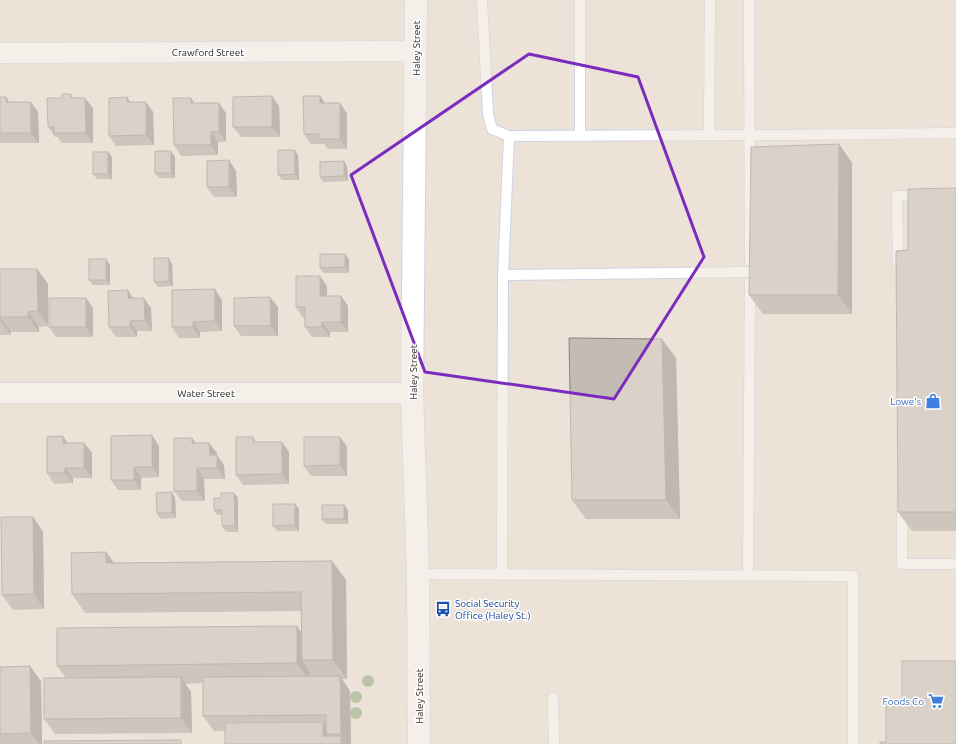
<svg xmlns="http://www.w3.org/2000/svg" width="956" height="744" font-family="Ubuntu,sans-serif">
  <rect width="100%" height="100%" fill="#ece2d8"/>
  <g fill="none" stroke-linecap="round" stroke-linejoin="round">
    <defs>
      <g id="lane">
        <path d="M482,0L488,114L492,129L509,136"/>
        <path d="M580,0V136"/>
        <path d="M749,0L750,261"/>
        <path d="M709,135L710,0"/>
        <path d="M898,263L897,196H922"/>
        <path d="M503,275L509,136L750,135H787L956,133"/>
        <path d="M902,503V564H956"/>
        <path d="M418,574L853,576V744"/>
        <path d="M502,574L503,275L750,272"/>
        <path d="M748,575L750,283"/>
        <path d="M553,698L554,744"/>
      </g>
      <g id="street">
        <path d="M0,53L416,51"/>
        <path d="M0,393H412"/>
      </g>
      <path id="secondary" d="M416,0L412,393L418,574L419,744"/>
    </defs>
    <use href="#lane" stroke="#cdd3e3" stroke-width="12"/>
    <use href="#street" stroke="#cdd3e3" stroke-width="22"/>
    <use href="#secondary" stroke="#cdd3e3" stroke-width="24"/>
    <use href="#lane" stroke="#fff" stroke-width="10"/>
    <use href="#street" stroke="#fff" stroke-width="20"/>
    <use href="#secondary" stroke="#fff" stroke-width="22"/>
  </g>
  <g fill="#82a16c">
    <circle cx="368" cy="681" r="6"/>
    <circle cx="356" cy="697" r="6"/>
    <circle cx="356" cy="713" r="6"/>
  </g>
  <g fill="#a8a29c">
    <path d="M71,94L73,98L93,108V143H62L57,137H55L48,127L62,98Z"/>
    <path d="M320,96L325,103H340L347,114V149H328L324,144H311L304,134Z"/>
    <path d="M0,97H6L9,102L38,112L39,143H0Z"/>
    <path d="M127,97L130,102H146L153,112L154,145L116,146L109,136Z"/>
    <path d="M195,103L226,113V142H218V155L181,156L174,145Z"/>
    <path d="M279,106L280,137H241L233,127Z"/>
    <path d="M839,144L852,163V314H763L749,295Z"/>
    <path d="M108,152L112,157V179H97L93,174Z"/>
    <path d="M298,155L299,180H282L278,175Z"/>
    <path d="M175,157V178H159L155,173Z"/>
    <path d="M347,166L348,181L323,182L320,177Z"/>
    <path d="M236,171L237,197H214L207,187Z"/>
    <path d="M956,188V531H912L898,512L908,250Z"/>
    <path d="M106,259L110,265V285H93L89,280Z"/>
    <path d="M349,259V273H324L320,268Z"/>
    <path d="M172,264L173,286L158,287L154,282Z"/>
    <path d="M0,269H37L48,284V326L39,327V332H11V335H0Z"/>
    <path d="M327,286V296H341L348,306V332H330V337H312L305,327V318H303L296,307Z"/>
    <path d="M133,298L151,308L152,331H137V337H116L109,327Z"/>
    <path d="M222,300V331L200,332V338H179L172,327Z"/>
    <path d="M278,307V336H241L234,326Z"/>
    <path d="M93,308V337H56L49,327Z"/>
    <path d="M676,358L680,519H586L572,500Z"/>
    <path d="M253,437L256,442L289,452V484L243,485L236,475Z"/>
    <path d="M340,437L347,447V476H311L304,466Z"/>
    <path d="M192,438L195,443H209L217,453V455L224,465L225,479H204L205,501H182L174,491Z"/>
    <path d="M68,443H84L92,453V478H73V483L54,484L47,473Z"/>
    <path d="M159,446V477L141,478V490H118L111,480Z"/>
    <path d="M172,492L175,498L176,518L160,519L157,513Z"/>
    <path d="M234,493L238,498V532H226L222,526V515H217L214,510L221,498Z"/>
    <path d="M299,509V531H277L273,526Z"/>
    <path d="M348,510V524H326L322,519Z"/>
    <path d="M33,517L43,532L44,609L13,610L2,595Z"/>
    <path d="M332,561L346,580L347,679H342L350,691L351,744H225V731H214L203,716V683L185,684L191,692L192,733L55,734L44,719L66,678L57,666L301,632V611L85,613L72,594L113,563Z"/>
    <path d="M0,667L41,681L42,744H0Z"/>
  </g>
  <g fill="#88847f">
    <path d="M272,96L279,106L280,137L272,127Z"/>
    <path d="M320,96L327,106L320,103Z"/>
    <path d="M6,97L13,108L6,102Z"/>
    <path d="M127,97L134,108L127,102Z"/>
    <path d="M85,98L93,108V143L86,133Z"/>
    <path d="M191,98L198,108L191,103Z"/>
    <path d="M31,102L38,112L39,143L31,133Z"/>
    <path d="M146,102L153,112L154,145L146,135Z"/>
    <path d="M219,103L226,113V142L219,131Z"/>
    <path d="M340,103L347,114V149L340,139Z"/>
    <path d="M211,132L218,142V155L211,145Z"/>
    <path d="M839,144L852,163V314L838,295Z"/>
    <path d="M295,150L298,155L299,180L295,174Z"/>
    <path d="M171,151L175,157V178L171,173Z"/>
    <path d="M108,152L112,157V179L108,174Z"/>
    <path d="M229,160L236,171L237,197L229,187Z"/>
    <path d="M344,161L347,166L348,181L344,176Z"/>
    <path d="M345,254L349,259V273L345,267Z"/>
    <path d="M169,258L172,264L173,286L169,281Z"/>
    <path d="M106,259L110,265V285L106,280Z"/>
    <path d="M37,269L48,284V326L38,311Z"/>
    <path d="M320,276L327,286V307L320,296Z"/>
    <path d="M215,289L222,300V331L215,321Z"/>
    <path d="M128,290L135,301L128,298Z"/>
    <path d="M341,296L348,306V332L341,322Z"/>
    <path d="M270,297L278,307V336L271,326Z"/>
    <path d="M86,298L93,308V337L86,327Z"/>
    <path d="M144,298L151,308L152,331L145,320Z"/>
    <path d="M28,312L39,327V332L28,317Z"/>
    <path d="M0,317L11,332V335L0,320Z"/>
    <path d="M130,321L137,331V337L130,327Z"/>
    <path d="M193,322L200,332V338L193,327Z"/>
    <path d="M322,322L330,332V337L322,327Z"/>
    <path d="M662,339L676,358L680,519L666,500Z"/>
    <path d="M152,435L159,446V477L152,467Z"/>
    <path d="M63,436L70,447L63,443Z"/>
    <path d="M340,437L347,447V476L340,465Z"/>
    <path d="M192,438L199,448L192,443Z"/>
    <path d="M282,442L289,452V484L282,474Z"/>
    <path d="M84,443L92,453V478L84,468Z"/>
    <path d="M209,443L217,453V466L210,455Z"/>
    <path d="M217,455L224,465L225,479L217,468Z"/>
    <path d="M134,467L141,478V490L134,480Z"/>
    <path d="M65,468L73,478V483L65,473Z"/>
    <path d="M197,468L204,479L205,501L197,491Z"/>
    <path d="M172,492L175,498L176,518L172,513Z"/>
    <path d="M234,493L238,498V532L235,526Z"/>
    <path d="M295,504L299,509V531L295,525Z"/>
    <path d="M344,505L348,510V524L344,519Z"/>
    <path d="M33,517L43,532L44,609L34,594Z"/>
    <path d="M106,552L120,571L106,563Z"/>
    <path d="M332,561L346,580L347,679L333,660Z"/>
    <path d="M297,626L310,645L302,660L310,673L311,682L297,663Z"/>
    <path d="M30,666L41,681L42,744H39L31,733Z"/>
    <path d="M340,676L350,691L351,744H347L341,734Z"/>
    <path d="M181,677L191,692L192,733L181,718Z"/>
    <path d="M323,722L332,734H326L332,744L323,736Z"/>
    <path d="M341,736L347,744H341Z"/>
  </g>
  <g fill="#c3bcb5" stroke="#88847f">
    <path d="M62,94H71V98H85L86,133H54V127H48L47,98H62Z"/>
    <path d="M272,96V127H233V97Z"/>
    <path d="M303,96H320V103H340V139H320V134H304Z"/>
    <path d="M0,97H6V102H31V133H0Z"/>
    <path d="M127,97V102H146V135L109,136V98Z"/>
    <path d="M173,98H191V103H219V131L211,132V145H174Z"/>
    <path d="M839,144L838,295H749L751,147Z"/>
    <path d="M278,150H295V174L278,175Z"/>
    <rect x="155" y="151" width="16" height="22"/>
    <rect x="93" y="152" width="15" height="22"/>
    <path d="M229,160V187H207V161Z"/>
    <path d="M344,161V176L320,177V162Z"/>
    <path d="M956,188V512H898L896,251L908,250V189Z"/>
    <path d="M320,254H345V267L320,268Z"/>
    <path d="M154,258H169V281L154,282Z"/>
    <rect x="89" y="259" width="17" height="21"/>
    <path d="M0,269H37L38,311L28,312V317H0V320Z"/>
    <path d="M296,276H320V296H341V322H322V327H305V307H296Z"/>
    <path d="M215,289V321L193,322V327H172V290Z"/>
    <path d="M128,290V298H144L145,320L130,321V327H109L108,291Z"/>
    <path d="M270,297L271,326H234V298Z"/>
    <rect x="49" y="298" width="37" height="29"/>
    <path d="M569,338L662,339L666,500H572Z"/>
    <path d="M152,435V467H134V480H111V436Z"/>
    <path d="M63,436V443H84V468H65V473H47V437Z"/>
    <path d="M236,437H253V442H282V474L236,475Z"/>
    <path d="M304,437H340V465L304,466Z"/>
    <path d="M174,438H192V443H209L210,455H217V468H197V491H174Z"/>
    <path d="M172,492V513H157L156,493Z"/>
    <path d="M221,493H234L235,526H222V510H214V498H221Z"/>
    <path d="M273,504H295V525L273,526Z"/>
    <rect x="322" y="505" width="22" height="14"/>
    <path d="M1,517H33L34,594L2,595Z"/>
    <path d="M106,552V563L332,561L333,660H302L301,592L72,594L71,553Z"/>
    <path d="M297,626V663L57,666V628Z"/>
    <path d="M902,661H956V744H880V742H886V703H902Z"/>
    <path d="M30,666L31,733L0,734V667Z"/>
    <path d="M340,676L341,734H326V715L203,716V677Z"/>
    <path d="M181,677V718L44,719V678Z"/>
    <path d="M323,722V736H341V744H225V723Z"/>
    <path d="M181,740V744H44V741Z"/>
  </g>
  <path d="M0 0H956V744H0ZM529,54L638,77L704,257L614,399L425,372L351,175Z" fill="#ece2d8" fill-opacity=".55" fill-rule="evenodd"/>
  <path fill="none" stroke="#7b2cbf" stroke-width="3" stroke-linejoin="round" d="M529,54L638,77L704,257L614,399L425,372L351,175Z"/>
  <defs>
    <symbol id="shop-bare" viewBox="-9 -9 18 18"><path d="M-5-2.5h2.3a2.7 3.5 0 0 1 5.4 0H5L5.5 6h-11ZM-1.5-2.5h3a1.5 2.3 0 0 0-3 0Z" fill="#3f7fe0" stroke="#fff" stroke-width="2.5" paint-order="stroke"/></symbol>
    <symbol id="bus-bare" viewBox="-9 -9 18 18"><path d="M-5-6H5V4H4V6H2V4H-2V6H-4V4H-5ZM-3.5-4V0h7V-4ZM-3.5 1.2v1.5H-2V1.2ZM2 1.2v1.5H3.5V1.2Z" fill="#1a4fb4" stroke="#fff" stroke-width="2.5" paint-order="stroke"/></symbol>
    <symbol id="supermarket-bare" viewBox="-9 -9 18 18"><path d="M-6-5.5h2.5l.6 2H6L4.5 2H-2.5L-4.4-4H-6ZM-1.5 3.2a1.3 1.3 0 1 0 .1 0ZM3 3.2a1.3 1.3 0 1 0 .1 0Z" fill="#3f7fe0" stroke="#fff" stroke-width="2.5" paint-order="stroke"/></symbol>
  </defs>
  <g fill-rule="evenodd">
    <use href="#shop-bare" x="922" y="390" width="22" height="22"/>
    <use href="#bus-bare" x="432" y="598" width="22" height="22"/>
    <use href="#supermarket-bare" x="925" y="690" width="22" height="22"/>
  </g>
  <g text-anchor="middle" stroke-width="3" stroke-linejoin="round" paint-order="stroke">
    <g font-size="10" fill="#282828" stroke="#fff">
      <text transform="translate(416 48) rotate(-90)" y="4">Haley Street</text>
      <text x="208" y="56">Crawford Street</text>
      <text transform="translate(413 372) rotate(-90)" y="4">Haley Street</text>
      <text x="206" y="397">Water Street</text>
      <text transform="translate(419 696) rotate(-90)" y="4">Haley Street</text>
    </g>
    <g font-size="10" fill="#366cbe" stroke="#fff" text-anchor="end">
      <text x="921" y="405">Lowe's</text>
      <text x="924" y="705">Foods Co</text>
    </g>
    <g font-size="10" fill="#164399" stroke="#fff" text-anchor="start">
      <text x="455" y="607">Social Security<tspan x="455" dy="12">Office (Haley St.)</tspan></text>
    </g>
  </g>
</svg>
